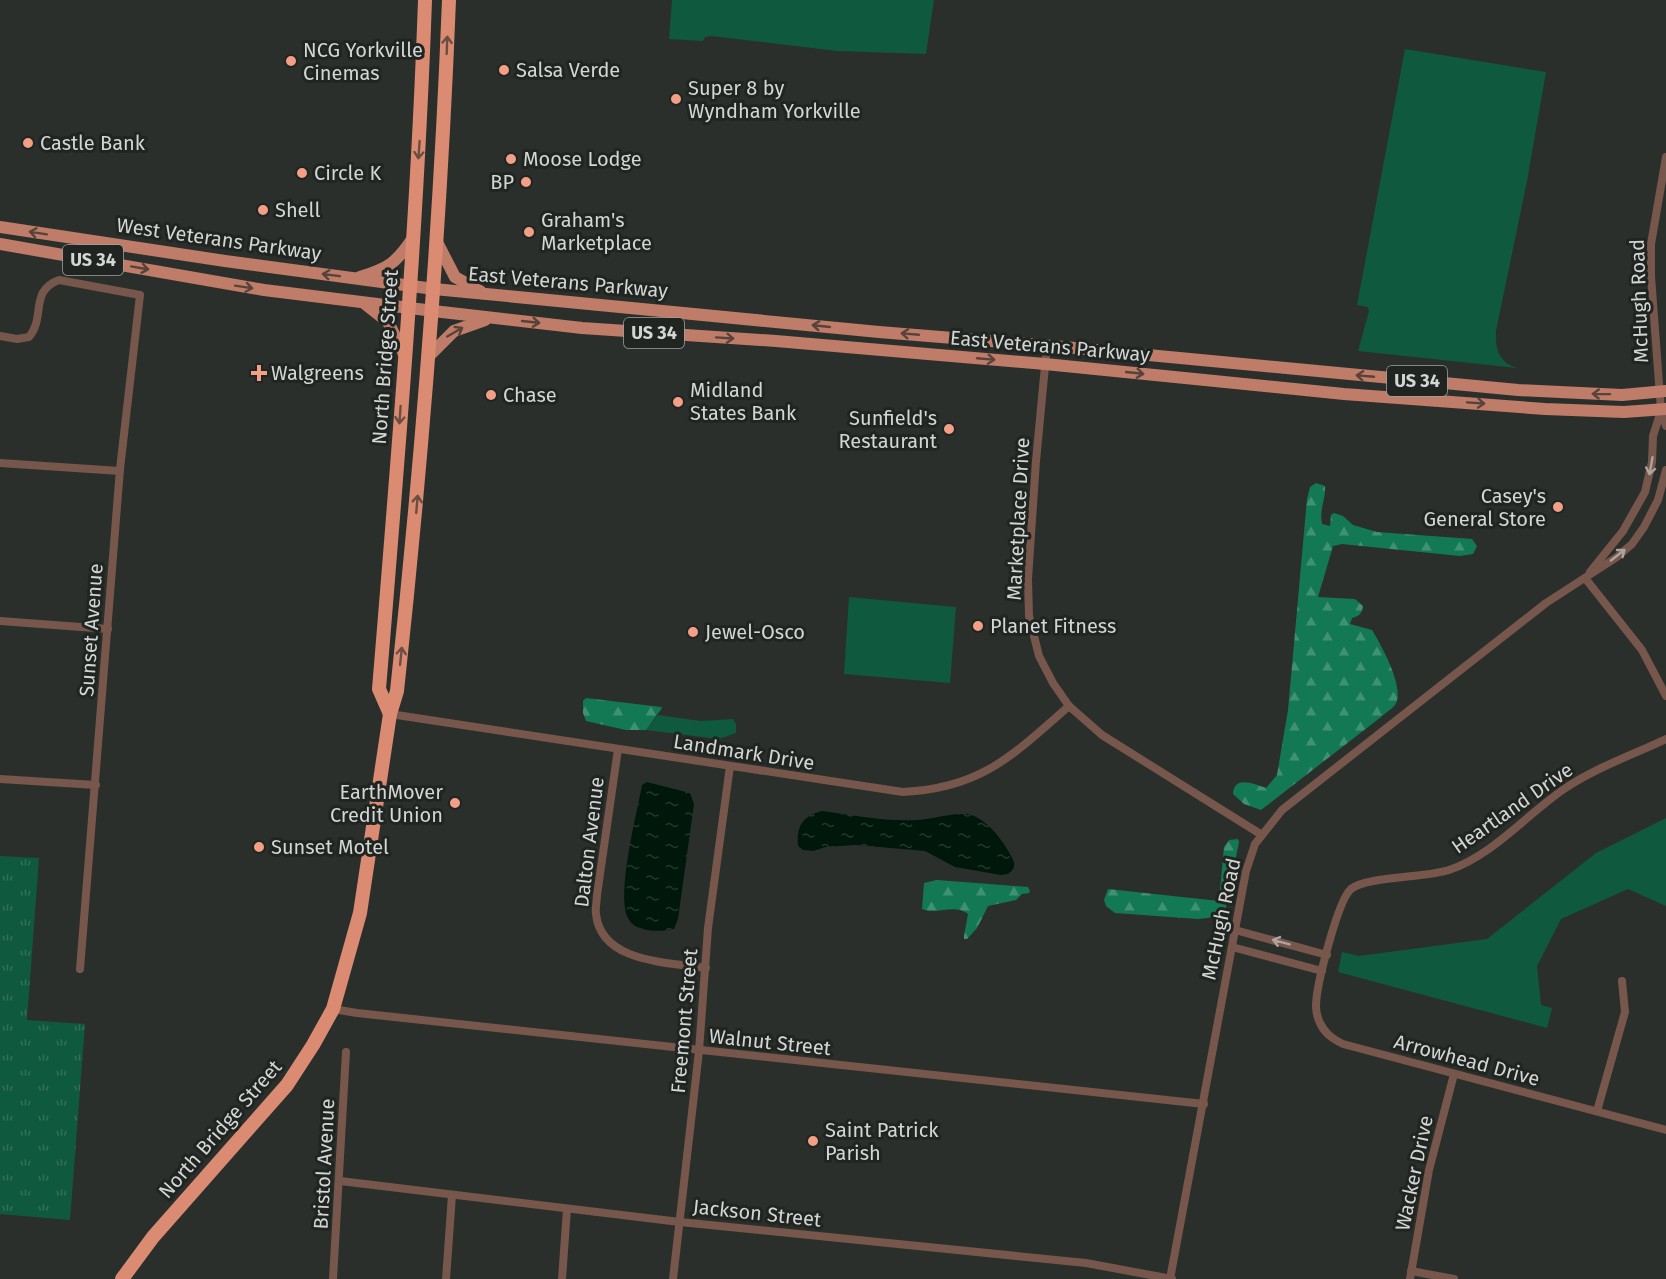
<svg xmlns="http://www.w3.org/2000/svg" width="1666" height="1279" font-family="'Fira Sans',sans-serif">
  <defs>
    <pattern id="forest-firs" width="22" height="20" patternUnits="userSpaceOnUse" patternTransform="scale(1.5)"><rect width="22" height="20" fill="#137955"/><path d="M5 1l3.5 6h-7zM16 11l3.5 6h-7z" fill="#409174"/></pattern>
    <pattern id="park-tufts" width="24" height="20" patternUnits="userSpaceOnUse" patternTransform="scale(1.5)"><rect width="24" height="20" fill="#0f593e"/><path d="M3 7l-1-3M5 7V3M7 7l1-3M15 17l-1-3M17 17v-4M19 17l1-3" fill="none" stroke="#317059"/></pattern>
    <pattern id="water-ripples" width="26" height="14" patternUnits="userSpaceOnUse" patternTransform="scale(1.5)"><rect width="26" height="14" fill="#00170c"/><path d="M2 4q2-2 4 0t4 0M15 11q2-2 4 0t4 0" fill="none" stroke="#24382e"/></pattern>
  </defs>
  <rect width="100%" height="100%" fill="#2a2f2c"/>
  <g fill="#0f593e">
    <path d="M672,0H934L926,54L837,51L711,36L705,37L704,40L701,41L669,39Z"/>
    <path d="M1405,49L1546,72L1527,181L1496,331C1495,350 1499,362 1517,368L1358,351L1369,311L1368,307L1357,305Z"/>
    <path d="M849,597L956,607L950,683L844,674Z"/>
    <path d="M658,715L701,721L733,719L736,724V733L719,739L646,730Z"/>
    <path d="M1666,818V906L1628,889L1561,919L1537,966L1541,1005L1552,1008L1547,1028L1338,972L1342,952L1359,956L1487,939L1596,853Z"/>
  </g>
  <g fill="url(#forest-firs)">
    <path d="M1316,483L1325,486C1326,500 1319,508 1322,524L1330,526L1331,515L1334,513L1343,516L1353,525L1377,532L1472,539L1477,546L1473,554L1460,556L1342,544L1333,546L1318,597L1355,599L1363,606C1362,614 1359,616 1352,618L1350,624L1372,630C1381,645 1406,689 1395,705C1392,709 1385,713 1381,717L1261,810L1244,804L1233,794C1234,775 1254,784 1266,788L1277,775L1288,710L1307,499L1310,487Z"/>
    <path d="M586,698L661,707L662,708L646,730H626L586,721L583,713V701Z"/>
    <path d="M1238,839L1239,842L1224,916L1198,919L1115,913L1106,906L1104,900L1108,889L1219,901L1224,847L1229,840Z"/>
    <path d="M937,880L1028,887L1030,891L1029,893L1022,894L1016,900L988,906L977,928L967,939H964V936L968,914C955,903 937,915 922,909L924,883Z"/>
  </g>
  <path fill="url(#park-tufts)" d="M0,856L39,858L27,1020L85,1024L70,1220L0,1214Z"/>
  <g fill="url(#water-ripples)">
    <path d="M647,782L690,793L694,804L678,919L674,929C661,932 635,933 628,918C616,894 637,813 642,785Z"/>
    <path d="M822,811C853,815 886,822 918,820C931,819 957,812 968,814C986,818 1002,839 1010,854C1015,862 1017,868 1008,874L1001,875L955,867L925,851L856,845L826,847L813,851L803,850L798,846C796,826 803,816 822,811Z"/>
  </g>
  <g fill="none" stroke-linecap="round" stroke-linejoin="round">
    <g stroke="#77564c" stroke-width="8">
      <path d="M1666,157L1651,244V276L1661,410L1666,426"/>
      <path d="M0,336L17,339L29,337C46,317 29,291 59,280L140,295L120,469L80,969"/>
      <path d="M1047,345L1036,461L1028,579L1029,616L1039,656L1053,683L1069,706L1102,735L1262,835"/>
      <path d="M0,463L120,471"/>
      <path d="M1590,572L1623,531L1645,492L1652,462L1653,436L1661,411"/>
      <path d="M1585,578L1642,650L1666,696"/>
      <path d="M0,621L108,629"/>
      <path d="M390,714L903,792C982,788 1013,755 1069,706"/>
      <path d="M1666,739C1632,755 1595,768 1564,789C1526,815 1493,855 1449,870C1425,878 1368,876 1351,889C1338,900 1316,986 1316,1006C1316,1011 1318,1019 1320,1023C1325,1034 1333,1039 1343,1044L1666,1130"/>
      <path d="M618,749L597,895C597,901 595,908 596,914C601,963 668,962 706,968"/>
      <path d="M0,779L96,785"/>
      <path d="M1235,930L1327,955"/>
      <path d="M1232,947L1322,971"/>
      <path d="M333,1009L357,1013L1204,1104"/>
      <path d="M1597,1111L1625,1012L1622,981"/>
      <path d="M340,1181L680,1222L1086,1263L1172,1279"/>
      <path d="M1411,1271L1454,1279"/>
      <path d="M333,1279L346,1052"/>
      <path d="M446,1279L452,1195"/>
      <path d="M562,1279L567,1209"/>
      <path d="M673,1279L699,1051L708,928L730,766"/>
      <path d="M1170,1279L1246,871L1255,844L1282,810L1546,603L1617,557L1632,544L1644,527L1658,500L1666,470"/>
      <path d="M1410,1279L1429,1170L1454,1074"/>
    </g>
    <g stroke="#bf7c68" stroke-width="12">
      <path d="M0,227L225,261L434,289L879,332L1064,347L1518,390L1622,395L1666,391"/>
      <path d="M437,242L455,277L480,291"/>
      <path d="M0,244L264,290L442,312L582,328L776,341L1045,364L1344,394L1545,409L1624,412L1666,409"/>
      <path d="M360,277C389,268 396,263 413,238"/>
      <path d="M364,303L388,322L405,356"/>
      <path d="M428,357L454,331L485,320"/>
    </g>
    <g stroke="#dc8b73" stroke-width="14">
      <path d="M390,714L379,689C398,460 417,230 425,0"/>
      <path d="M122,1279L153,1237L287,1085L313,1045L333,1009L360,913L390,714L397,691C422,461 440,231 449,0"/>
    </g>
  </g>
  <defs><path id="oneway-shaft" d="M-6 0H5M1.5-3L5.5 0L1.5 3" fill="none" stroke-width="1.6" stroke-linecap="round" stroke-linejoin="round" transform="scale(1.5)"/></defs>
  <g stroke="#6b4e42">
    <use href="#oneway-shaft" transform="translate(447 45) rotate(-88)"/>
    <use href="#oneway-shaft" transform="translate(419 150) rotate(94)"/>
    <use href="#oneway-shaft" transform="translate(400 415) rotate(94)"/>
    <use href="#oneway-shaft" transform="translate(417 504) rotate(-85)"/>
    <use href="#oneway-shaft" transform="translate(401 656) rotate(-84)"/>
  </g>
  <g stroke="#58433a">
    <use href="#oneway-shaft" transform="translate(38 233) rotate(-171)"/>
    <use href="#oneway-shaft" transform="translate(140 268) rotate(10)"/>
    <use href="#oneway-shaft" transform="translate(331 275) rotate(-173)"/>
    <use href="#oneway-shaft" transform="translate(244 287) rotate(9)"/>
    <use href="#oneway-shaft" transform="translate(531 322) rotate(6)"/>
    <use href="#oneway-shaft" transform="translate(821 326) rotate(-174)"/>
    <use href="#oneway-shaft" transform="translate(455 332) rotate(-30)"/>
    <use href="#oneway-shaft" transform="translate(910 334) rotate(-175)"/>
    <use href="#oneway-shaft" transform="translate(725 338) rotate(4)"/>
    <use href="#oneway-shaft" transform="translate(986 359) rotate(5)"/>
    <use href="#oneway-shaft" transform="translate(1135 373) rotate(6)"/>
    <use href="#oneway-shaft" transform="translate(1365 376) rotate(-175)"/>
    <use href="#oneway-shaft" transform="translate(1601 394) rotate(-179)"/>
    <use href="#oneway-shaft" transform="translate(1476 403) rotate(4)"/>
  </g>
  <g stroke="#aea39e">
    <use href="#oneway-shaft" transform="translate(1651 466) rotate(100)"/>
    <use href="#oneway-shaft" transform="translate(1618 555) rotate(-38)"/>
    <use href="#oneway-shaft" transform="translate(1281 942) rotate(-165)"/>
  </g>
  <g fill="#f39f86" stroke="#202522" stroke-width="2">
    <circle cx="291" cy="61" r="6"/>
    <circle cx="504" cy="70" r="6"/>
    <circle cx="676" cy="99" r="6"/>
    <circle cx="28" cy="143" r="6"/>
    <circle cx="511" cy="159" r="6"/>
    <circle cx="302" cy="173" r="6"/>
    <circle cx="526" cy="182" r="6"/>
    <circle cx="263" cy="210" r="6"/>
    <circle cx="529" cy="232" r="6"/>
    <path d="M256 364h6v6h6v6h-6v6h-6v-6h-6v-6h6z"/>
    <circle cx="491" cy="395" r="6"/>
    <circle cx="678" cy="402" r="6"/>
    <circle cx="949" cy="429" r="6"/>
    <circle cx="1558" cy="507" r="6"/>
    <circle cx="978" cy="626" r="6"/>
    <circle cx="693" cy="632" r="6"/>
    <circle cx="455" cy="803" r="6"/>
    <circle cx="259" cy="847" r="6"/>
    <circle cx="813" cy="1141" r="6"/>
  </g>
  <g text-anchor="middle" stroke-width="6" stroke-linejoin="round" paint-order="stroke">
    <g fill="#202522" stroke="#9da19f" stroke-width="1.5">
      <rect x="63" y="245" width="60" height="30" rx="4.5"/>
      <rect x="624" y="318" width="60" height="30" rx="4.5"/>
      <rect x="1387" y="366" width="60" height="30" rx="4.5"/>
    </g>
    <g font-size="18" font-weight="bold" fill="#d3d6d4">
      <text x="93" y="266">US 34</text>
      <text x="654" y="339">US 34</text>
      <text x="1417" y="387">US 34</text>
    </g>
    <g font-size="20" fill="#d3d6d4" stroke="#202522" text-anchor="start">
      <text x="303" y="57">NCG Yorkville<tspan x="303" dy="23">Cinemas</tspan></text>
      <text x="516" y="77">Salsa Verde</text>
      <text x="688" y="95">Super 8 by<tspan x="688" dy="23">Wyndham Yorkville</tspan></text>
      <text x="40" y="150">Castle Bank</text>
      <text x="523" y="166">Moose Lodge</text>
      <text x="314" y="180">Circle K</text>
      <text x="514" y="189" text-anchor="end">BP</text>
      <text x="275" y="217">Shell</text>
      <text x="541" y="227">Graham's<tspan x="541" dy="23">Marketplace</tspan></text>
      <text x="271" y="380">Walgreens</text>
      <text x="690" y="397">Midland<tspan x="690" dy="23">States Bank</tspan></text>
      <text x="503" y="402">Chase</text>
      <text x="937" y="425" text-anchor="end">Sunfield's<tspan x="937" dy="23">Restaurant</tspan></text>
      <text x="1546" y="503" text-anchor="end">Casey's<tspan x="1546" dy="23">General Store</tspan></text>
      <text x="990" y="633">Planet Fitness</text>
      <text x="705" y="639">Jewel-Osco</text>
      <text x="443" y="799" text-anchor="end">EarthMover<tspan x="443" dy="23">Credit Union</tspan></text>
      <text x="271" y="854">Sunset Motel</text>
      <text x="825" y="1137">Saint Patrick<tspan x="825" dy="23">Parish</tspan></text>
    </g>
    <g font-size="20" fill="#d3d6d4" stroke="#202522">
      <text transform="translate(219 239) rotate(8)" y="7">West Veterans Parkway</text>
      <text transform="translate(568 282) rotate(5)" y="7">East Veterans Parkway</text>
      <text transform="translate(1639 301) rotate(-92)" y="7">McHugh Road</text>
      <text transform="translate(1050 346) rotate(5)" y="7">East Veterans Parkway</text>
      <text transform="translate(385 357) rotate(-86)" y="7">North Bridge Street</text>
      <text transform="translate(1018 519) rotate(-87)" y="7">Marketplace Drive</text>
      <text transform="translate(91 630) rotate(-86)" y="7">Sunset Avenue</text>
      <text transform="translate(744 752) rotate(9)" y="7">Landmark Drive</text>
      <text transform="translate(1512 808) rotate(-35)" y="7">Heartland Drive</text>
      <text transform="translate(589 842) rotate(-83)" y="7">Dalton Avenue</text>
      <text transform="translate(1221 919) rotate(-78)" y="7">McHugh Road</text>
      <text transform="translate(684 1021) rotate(-85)" y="7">Freemont Street</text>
      <text transform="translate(770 1042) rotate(6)" y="7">Walnut Street</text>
      <text transform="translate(1467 1060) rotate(15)" y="7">Arrowhead Drive</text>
      <text transform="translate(220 1129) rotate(-49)" y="7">North Bridge Street</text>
      <text transform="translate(324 1164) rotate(-87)" y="7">Bristol Avenue</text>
      <text transform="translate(1414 1173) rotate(-78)" y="7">Wacker Drive</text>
      <text transform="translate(757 1213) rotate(6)" y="7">Jackson Street</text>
    </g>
  </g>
</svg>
